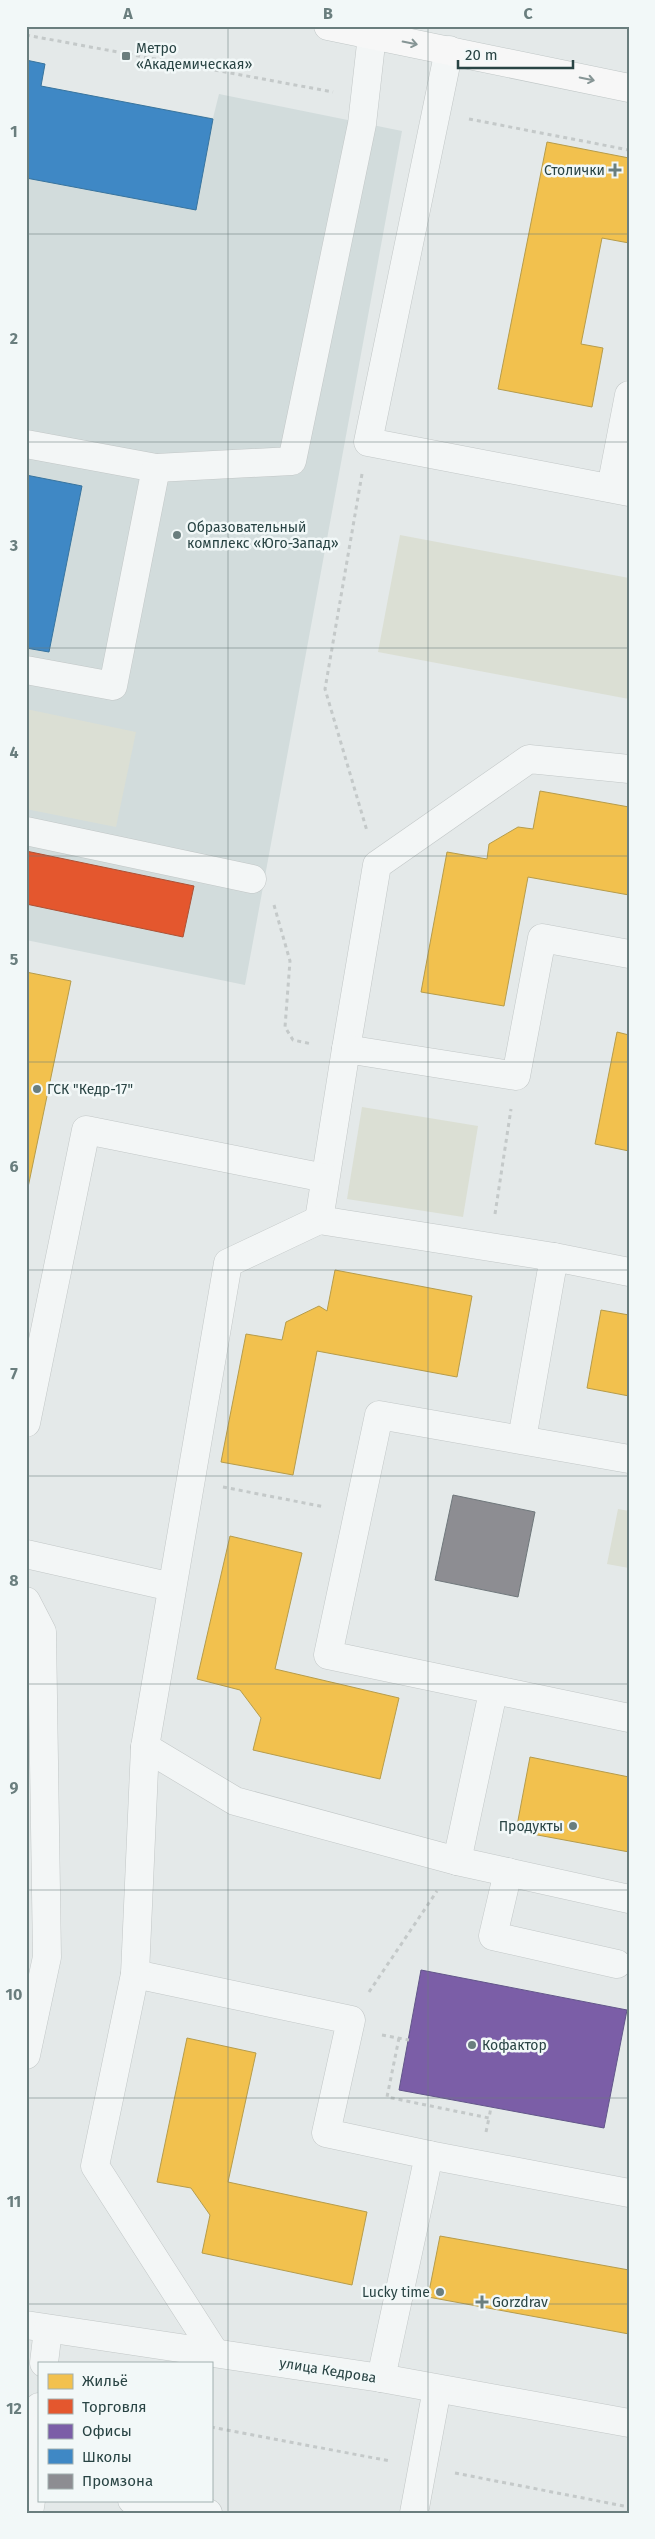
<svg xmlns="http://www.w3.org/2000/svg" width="655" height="2539" font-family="'Fira Sans',sans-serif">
  <rect width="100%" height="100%" fill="#e4e9e9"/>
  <path fill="#d2dcdc" d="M26,60L45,64L41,86L213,118L219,94L402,131L245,985L26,940Z"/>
  <g fill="#dbdfd4">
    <path d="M400,535L629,578V699L378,652Z"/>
    <path d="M26,709L136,732L116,827L26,809Z"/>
    <path d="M362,1107L478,1126L463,1217L347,1199Z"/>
    <path d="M618,1509L629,1511V1568L607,1564Z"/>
  </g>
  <g fill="#f2c14e" stroke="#b69c4b">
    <path d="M547,142L629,158V243L602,238L581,344L603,348L592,407L498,389Z"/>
    <path d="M540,791L629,807V895L528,877L504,1006L421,992L447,852L487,859L489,844L518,827L533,829Z"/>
    <path d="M26,972L71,981L26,1197Z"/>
    <path d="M617,1032L629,1035V1151L595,1144Z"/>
    <path d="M335,1270L472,1296L457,1377L317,1351L293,1475L221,1462L246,1334L282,1340L286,1322L319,1306L327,1311Z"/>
    <path d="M601,1310L629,1315V1396L587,1388Z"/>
    <path d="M230,1536L302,1553L275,1669L399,1698L380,1779L253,1750L261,1718L240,1690L197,1679Z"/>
    <path d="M530,1757L629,1777V1852L516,1831Z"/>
    <path d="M187,2038L256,2053L228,2182L367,2212L352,2285L202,2253L210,2215L191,2188L157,2182Z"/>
    <path d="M440,2236L629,2270V2334L428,2297Z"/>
  </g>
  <path fill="#e4572e" stroke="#ac5135" d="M26,851L194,886L183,937L26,904Z"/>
  <path fill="#7b5ea7" stroke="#625689" d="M421,1970L627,2010L604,2128L399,2090Z"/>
  <g fill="#3f88c5" stroke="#38749e">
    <path d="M26,60L45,64L41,86L213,119L196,210L26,178Z"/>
    <path d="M26,475L82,486L49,652L26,648Z"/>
  </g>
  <path fill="#8d8d92" stroke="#6f777b" d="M453,1495L535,1512L518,1597L435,1580Z"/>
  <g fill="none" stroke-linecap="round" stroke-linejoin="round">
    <defs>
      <g id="minor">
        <path d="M449,50L368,442L629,492"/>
        <path d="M26,444L156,468L113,686L26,670"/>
        <path d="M156,468L292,461L362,124L372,35"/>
        <path d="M611,488L629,395"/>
        <path d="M26,831L252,879"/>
        <path d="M346,1049L377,865L529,759L629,769"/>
        <path d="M554,1257L319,1220L346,1049L516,1076L542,938L629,954"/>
        <path d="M26,1423L86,1130L325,1178"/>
        <path d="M522,1439L554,1257L629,1272"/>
        <path d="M629,1459L379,1415L328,1655L629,1718"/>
        <path d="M26,1554L172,1587"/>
        <path d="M26,1601L42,1632L47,1957L26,2055"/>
        <path d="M145,1747L235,1801L457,1861L493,1692"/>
        <path d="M457,1861L629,1899"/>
        <path d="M508,1872L493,1936L617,1964"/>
        <path d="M135,1974L351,2020L326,2133L429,2155L381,2378"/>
        <path d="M429,2155L629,2193"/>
        <path d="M26,2325L381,2378L629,2423"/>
        <path d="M215,2353L95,2166L135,1974L145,1747L228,1263L319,1220"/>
        <path d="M44,2363L48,2329"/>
        <path d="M132,2500L208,2513"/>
        <path d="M29,2513L34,2481L39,2407"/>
        <path d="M414,2513L437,2389"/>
      </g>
      <path id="major" d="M328,26L629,88"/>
    </defs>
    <use href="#minor" stroke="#c2c7c7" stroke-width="29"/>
    <use href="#major" stroke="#c0c7c7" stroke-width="29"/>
    <g stroke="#c4c9c9" stroke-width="3" stroke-dasharray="4 4" stroke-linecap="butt">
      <path d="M26,35L333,92"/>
      <path d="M469,119L629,150"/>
      <path d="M362,474L325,689L367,831"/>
      <path d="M274,905L290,961L285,1027L293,1040L312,1044"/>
      <path d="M495,1214L511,1109"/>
      <path d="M223,1487L325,1507"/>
      <path d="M369,1992L437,1891"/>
      <path d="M382,2035L409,2040"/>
      <path d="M399,2038L387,2097L489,2118L491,2107"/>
      <path d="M486,2132L489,2118"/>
      <path d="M211,2427L390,2461"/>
      <path d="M455,2473L629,2507"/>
    </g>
    <use href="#minor" stroke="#f3f6f6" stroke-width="28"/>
    <use href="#major" stroke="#f7f7f7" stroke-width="28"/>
  </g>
  <defs><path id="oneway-shaft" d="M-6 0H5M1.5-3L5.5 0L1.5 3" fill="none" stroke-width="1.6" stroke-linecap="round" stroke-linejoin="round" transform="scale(1.25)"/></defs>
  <g stroke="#869595">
    <use href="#oneway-shaft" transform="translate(410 43) rotate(11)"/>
    <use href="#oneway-shaft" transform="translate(587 79) rotate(12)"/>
  </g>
  <path fill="none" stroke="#6a7e7e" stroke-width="1" stroke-opacity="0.55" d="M228,26V2513M428,26V2513M26,234H629M26,442H629M26,648H629M26,856H629M26,1062H629M26,1270H629M26,1476H629M26,1684H629M26,1890H629M26,2098H629M26,2304H629"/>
  <g fill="#6a7e7e" stroke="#f2f8f8" stroke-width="2">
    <rect x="121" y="51" width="10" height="10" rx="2.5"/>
    <path d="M612.5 162.5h5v5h5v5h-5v5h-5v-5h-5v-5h5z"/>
    <circle cx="177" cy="535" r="5"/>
    <circle cx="37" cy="1089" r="5"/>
    <circle cx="573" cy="1826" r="5"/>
    <circle cx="472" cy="2045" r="5"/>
    <circle cx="440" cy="2292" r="5"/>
    <path d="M479.5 2294.5h5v5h5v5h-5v5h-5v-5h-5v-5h5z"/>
  </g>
  <g text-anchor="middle" stroke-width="5" stroke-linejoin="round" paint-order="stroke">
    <g font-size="14" fill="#294444" stroke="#f2f8f8" text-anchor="start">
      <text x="136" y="53">Метро<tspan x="136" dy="16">«Академическая»</tspan></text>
      <text x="605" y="175" text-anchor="end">Столички</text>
      <text x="187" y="532">Образовательный<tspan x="187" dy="16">комплекс «Юго-Запад»</tspan></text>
      <text x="47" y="1094">ГСК "Кедр-17"</text>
      <text x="563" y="1831" text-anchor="end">Продукты</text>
      <text x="482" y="2050">Кофактор</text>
      <text x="430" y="2297" text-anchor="end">Lucky time</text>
      <text x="492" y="2307">Gorzdrav</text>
    </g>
    <g font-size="14" fill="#294444" stroke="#f2f8f8">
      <text transform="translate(328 2370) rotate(9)" y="5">улица Кедрова</text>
    </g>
  </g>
  <rect width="655" height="2539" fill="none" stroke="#f2f8f8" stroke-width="55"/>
  <rect x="38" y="2362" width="175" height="140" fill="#f2f8f8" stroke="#a2b0b0"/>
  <rect x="48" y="2374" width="25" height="15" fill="#f2c14e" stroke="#a2b0b0"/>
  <text x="82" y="2386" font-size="15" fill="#294444">Жильё</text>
  <rect x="48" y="2399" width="25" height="15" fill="#e4572e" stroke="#a2b0b0"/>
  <text x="82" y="2412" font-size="15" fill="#294444">Торговля</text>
  <rect x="48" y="2424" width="25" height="15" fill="#7b5ea7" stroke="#a2b0b0"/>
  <text x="82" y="2436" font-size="15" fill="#294444">Офисы</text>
  <rect x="48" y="2449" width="25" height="15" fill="#3f88c5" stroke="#a2b0b0"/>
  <text x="82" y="2462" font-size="15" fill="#294444">Школы</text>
  <rect x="48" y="2474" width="25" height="15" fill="#8d8d92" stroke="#a2b0b0"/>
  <text x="82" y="2486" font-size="15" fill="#294444">Промзона</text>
  <path d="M458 60v8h115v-8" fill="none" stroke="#294444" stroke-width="2.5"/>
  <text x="465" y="60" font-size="15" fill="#294444" stroke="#f2f8f8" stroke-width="4" paint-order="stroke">20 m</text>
  <rect x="28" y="28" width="600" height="2484" fill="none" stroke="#6a7e7e" stroke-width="2"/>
  <g font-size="16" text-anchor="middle" font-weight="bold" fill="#6a7e7e">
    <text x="128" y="19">A</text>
    <text x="328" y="19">B</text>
    <text x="528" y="19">C</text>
    <text x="14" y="137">1</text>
    <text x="14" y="344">2</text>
    <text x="14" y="551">3</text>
    <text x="14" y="758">4</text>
    <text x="14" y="965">5</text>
    <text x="14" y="1172">6</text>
    <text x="14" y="1379">7</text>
    <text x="14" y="1586">8</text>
    <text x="14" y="1793">9</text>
    <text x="14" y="2000">10</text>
    <text x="14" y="2207">11</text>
    <text x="14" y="2414">12</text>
  </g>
</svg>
